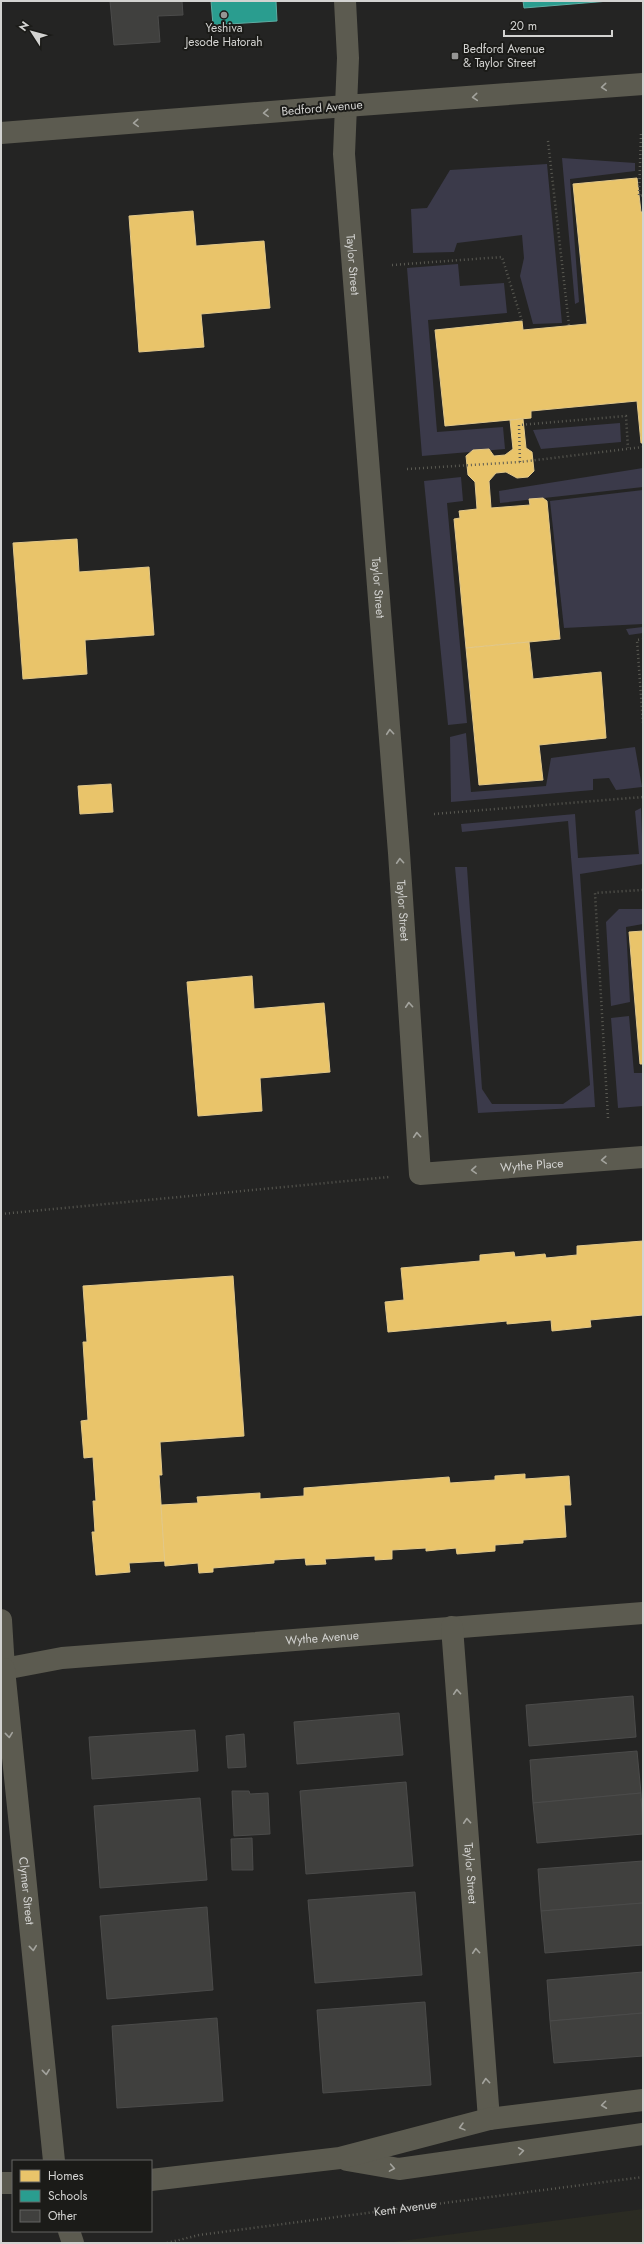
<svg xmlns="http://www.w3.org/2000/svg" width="644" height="2244" font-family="Jost,sans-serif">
  <rect width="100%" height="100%" fill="#242423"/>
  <path fill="#2b2b23" d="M643,2209V2243H386Z"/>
  <g fill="#3b3a4a">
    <path d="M562,158L635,163V171L570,179L579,302L575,304Z"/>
    <path d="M547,164L562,323L533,324L520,276L524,258L522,235L457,243L454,252L413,253L411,209L427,208L450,170Z"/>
    <path d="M458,264L460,286L504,283L507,313L428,320L437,432L503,427L505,449L422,456L407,268Z"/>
    <path d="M620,423L621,442L541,449L533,430Z"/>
    <path d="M643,468V487L500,503L499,491Z"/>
    <path d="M461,477L463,501L447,503L467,723L448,725L424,481Z"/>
    <path d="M643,490V624L564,628L550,501Z"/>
    <path d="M643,627V633L629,635L626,629Z"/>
    <path d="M466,733L471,792L546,786L551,758L635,747L642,787L616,790L609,778L593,779V790L451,802L450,737Z"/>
    <path d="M641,808L643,864L580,874L595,1107L478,1113L455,867H467L482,1089L492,1104H563L590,1085L568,821L462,832L461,824L575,814L578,858L639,854L635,811Z"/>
    <path d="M619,909H643V924L626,927L630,1002L611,1006L606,922Z"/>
    <path d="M629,1016L634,1073H643V1106L618,1108L611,1018Z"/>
  </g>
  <g fill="#e9c46a" stroke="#e2c889">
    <path d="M637,178L641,212H643V443H641L637,401L531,411V418L445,426L435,330L522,321L523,330L587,324L573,184Z"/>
    <path d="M193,211L196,246L264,241L270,308L201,314L204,347L139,352L129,216Z"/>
    <path d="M523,419L526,448L532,452L534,471L528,477L517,478L506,472L496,473L489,481L491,508L530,505L529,499L543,498L547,501L560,639L466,648L454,519L460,518L459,511L477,509L475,482L468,475L466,456L473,450L489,449L494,456L505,455L513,449L510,420Z"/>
    <path d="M77,539L79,572L149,567L154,635L85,640L87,674L23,679L13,543Z"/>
    <path d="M529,642L533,679L601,672L606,738L539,745L543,780L479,785L466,648Z"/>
    <path d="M111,784L113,812L80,814L78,786Z"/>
    <path d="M643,931V1064H640L629,932Z"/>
    <path d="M252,976L254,1009L324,1003L330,1072L260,1078L262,1111L198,1116L187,982Z"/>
    <path d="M643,1241V1315L590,1320L591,1327L552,1331L551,1320L507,1324V1321L388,1332L385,1302L404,1300L401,1268L480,1261V1255L514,1252L515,1257L545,1254L546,1258L577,1255V1246Z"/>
    <path d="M233,1276L244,1436L160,1442L162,1475H159L165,1561L129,1563L130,1572L96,1575L92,1532H95L93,1501H96L93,1457L84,1458L81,1421L88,1420L83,1342H87L83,1286Z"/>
    <path d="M525,1474V1479L569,1476L571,1505H564L566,1537L523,1540V1543L495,1545V1551L457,1554L456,1548L426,1551V1548L392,1550V1559L375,1560V1556L325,1559L326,1564L306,1565L305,1558L274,1560V1563L213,1568V1572L199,1573L198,1563L165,1566L161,1505L198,1503L197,1497L260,1493V1499L304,1496V1488L449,1477L450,1483L495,1480V1476Z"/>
  </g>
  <g fill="#2a9d8f" stroke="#5dada3">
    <path d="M211,1H276L277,21L213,25Z"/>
    <path d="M523,1H609L524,8Z"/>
  </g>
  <g fill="#40403e" stroke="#4b4b4a">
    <path d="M110,1H182L183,15L158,16L160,42L114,45Z"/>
    <path d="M633,1696L636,1737L529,1746L526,1705Z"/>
    <path d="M399,1713L403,1755L297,1764L294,1722Z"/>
    <path d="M195,1730L198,1771L92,1779L89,1737Z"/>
    <path d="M244,1734L246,1767L228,1768L226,1736Z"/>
    <path d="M637,1751L641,1793L533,1803L530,1760Z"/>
    <path d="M406,1782L413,1866L306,1874L300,1791Z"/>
    <path d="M232,1791H249L250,1794L268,1793L270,1834L234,1836Z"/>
    <path d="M641,1793L643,1834L537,1843L533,1803Z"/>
    <path d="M200,1798L207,1880L100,1888L94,1806Z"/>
    <path d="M641,1799H643V1819Z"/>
    <path d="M252,1838L253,1870H232L231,1839Z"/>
    <path d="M643,1861V1903L541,1911L538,1869Z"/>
    <path d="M415,1892L422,1975L315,1983L308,1900Z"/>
    <path d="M643,1903V1945L545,1953L541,1911Z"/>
    <path d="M207,1907L213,1990L107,1999L100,1916Z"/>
    <path d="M643,1972V2013L550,2021L547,1980Z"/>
    <path d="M425,2002L431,2085L323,2093L317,2010Z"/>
    <path d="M643,2013V2056L554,2063L550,2021Z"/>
    <path d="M217,2018L223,2101L117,2108L112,2026Z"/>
  </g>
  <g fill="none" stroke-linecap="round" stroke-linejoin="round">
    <g stroke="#5a5a53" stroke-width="2.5" stroke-dasharray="1 3" stroke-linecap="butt">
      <path d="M641,134L639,196L643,195"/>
      <path d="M548,141L569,325"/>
      <path d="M392,265L502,257L522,321"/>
      <path d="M520,462L519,425L626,416L628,448"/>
      <path d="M407,469L520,462L643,447"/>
      <path d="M643,639L637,640L643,724"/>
      <path d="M434,814L643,797"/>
      <path d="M608,1118L595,893L643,890"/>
      <path d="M1,1214L389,1177"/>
      <path id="s1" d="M167,2243L199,2235L643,2177"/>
    </g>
    <g stroke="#5c5b50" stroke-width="22">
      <path id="s2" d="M1,133L346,106L344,154L399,853L420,1174L643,1157"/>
      <path id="s3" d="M1,1620L4,1669L62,1658L643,1613"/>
      <path id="s4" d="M452,1627L489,2119"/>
      <path d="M69,2231L73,2243"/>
    </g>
    <g stroke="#5c5b50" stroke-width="22">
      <path d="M345,1L348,58L346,106L643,84"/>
      <path id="s5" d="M1,1669H4L54,2161"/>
      <path d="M347,2160L399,2169L643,2134"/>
      <path d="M151,2180L340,2158L489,2119L643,2100"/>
      <path d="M1,2183H13"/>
    </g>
  </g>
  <defs><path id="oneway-chevron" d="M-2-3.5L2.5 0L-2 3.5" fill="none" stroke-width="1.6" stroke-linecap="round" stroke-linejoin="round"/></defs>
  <g stroke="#a3a39d">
    <use href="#oneway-chevron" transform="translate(604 87) rotate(175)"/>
    <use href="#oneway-chevron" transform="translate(475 97) rotate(175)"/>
    <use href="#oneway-chevron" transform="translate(266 113) rotate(176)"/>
    <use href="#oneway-chevron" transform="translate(136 123) rotate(176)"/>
    <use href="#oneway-chevron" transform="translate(390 732) rotate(-95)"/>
    <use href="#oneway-chevron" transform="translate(400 861) rotate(-94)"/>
    <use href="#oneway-chevron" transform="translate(409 1005) rotate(-94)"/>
    <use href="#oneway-chevron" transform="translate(417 1135) rotate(-94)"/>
    <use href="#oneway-chevron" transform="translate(604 1160) rotate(176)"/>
    <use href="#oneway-chevron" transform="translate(474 1170) rotate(176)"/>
    <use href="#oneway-chevron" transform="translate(457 1692) rotate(-94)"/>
    <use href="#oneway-chevron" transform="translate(9 1735) rotate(84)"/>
    <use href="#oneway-chevron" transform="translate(467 1821) rotate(-94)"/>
    <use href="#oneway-chevron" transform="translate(33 1948) rotate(84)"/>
    <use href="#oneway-chevron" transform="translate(476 1951) rotate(-94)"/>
    <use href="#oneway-chevron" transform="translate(46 2072) rotate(84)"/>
    <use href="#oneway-chevron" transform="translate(486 2081) rotate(-95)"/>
    <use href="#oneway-chevron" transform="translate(604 2105) rotate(173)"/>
    <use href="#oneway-chevron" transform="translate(462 2127) rotate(165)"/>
    <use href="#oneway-chevron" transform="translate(521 2151) rotate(-8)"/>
    <use href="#oneway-chevron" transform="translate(392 2168) rotate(10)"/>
  </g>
  <g fill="#969694" stroke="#1b1b18" stroke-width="1.5">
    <circle cx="224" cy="15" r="4"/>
    <rect x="451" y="52" width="8" height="8" rx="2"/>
  </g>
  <g text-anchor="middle" stroke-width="4" stroke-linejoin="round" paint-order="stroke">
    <g font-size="12" fill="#d3d3d1" stroke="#1b1b18">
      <text x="224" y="32">Yeshiva<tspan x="224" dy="14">Jesode Hatorah</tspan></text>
      <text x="463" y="53" text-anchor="start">Bedford Avenue<tspan x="463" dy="14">&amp; Taylor Street</tspan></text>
    </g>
    <g font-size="12" fill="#d3d3d1" stroke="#1b1b18">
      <text transform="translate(322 108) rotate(-5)" y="4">Bedford Avenue</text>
      <text dy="4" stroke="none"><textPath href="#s2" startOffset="505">Taylor Street</textPath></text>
      <text dy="4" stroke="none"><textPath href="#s2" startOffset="829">Taylor Street</textPath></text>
      <text dy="4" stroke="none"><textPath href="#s2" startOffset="1153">Taylor Street</textPath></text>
      <text dy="4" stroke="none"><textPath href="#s2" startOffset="1529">Wythe Place</textPath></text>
      <text dy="4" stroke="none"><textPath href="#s3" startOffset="369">Wythe Avenue</textPath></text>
      <text dy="4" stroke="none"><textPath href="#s4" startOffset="247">Taylor Street</textPath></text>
      <text dy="4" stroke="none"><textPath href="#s5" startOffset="226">Clymer Street</textPath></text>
      <text dy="4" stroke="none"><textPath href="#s1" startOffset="241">Kent Avenue</textPath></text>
    </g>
  </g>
  <rect width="644" height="2244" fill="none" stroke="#d3d3d1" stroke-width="4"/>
  <rect x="12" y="2160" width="140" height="72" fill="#1b1b18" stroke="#656562"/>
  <rect x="20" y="2170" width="20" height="12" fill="#e9c46a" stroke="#656562"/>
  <text x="48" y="2180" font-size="12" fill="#d3d3d1">Homes</text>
  <rect x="20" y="2190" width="20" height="12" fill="#2a9d8f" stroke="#656562"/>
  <text x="48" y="2200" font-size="12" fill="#d3d3d1">Schools</text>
  <rect x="20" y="2210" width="20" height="12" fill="#40403e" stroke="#656562"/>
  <text x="48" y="2220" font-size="12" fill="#d3d3d1">Other</text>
  <g transform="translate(32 32) rotate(306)" stroke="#1b1b18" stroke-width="3" paint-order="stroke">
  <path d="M0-3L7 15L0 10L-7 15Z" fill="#d3d3d1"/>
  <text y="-6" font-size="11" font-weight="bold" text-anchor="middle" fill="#d3d3d1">N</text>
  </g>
  <path d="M504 30v6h108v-6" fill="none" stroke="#d3d3d1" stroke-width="2"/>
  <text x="510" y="30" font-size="12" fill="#d3d3d1" stroke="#1b1b18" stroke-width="3" paint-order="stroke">20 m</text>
</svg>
